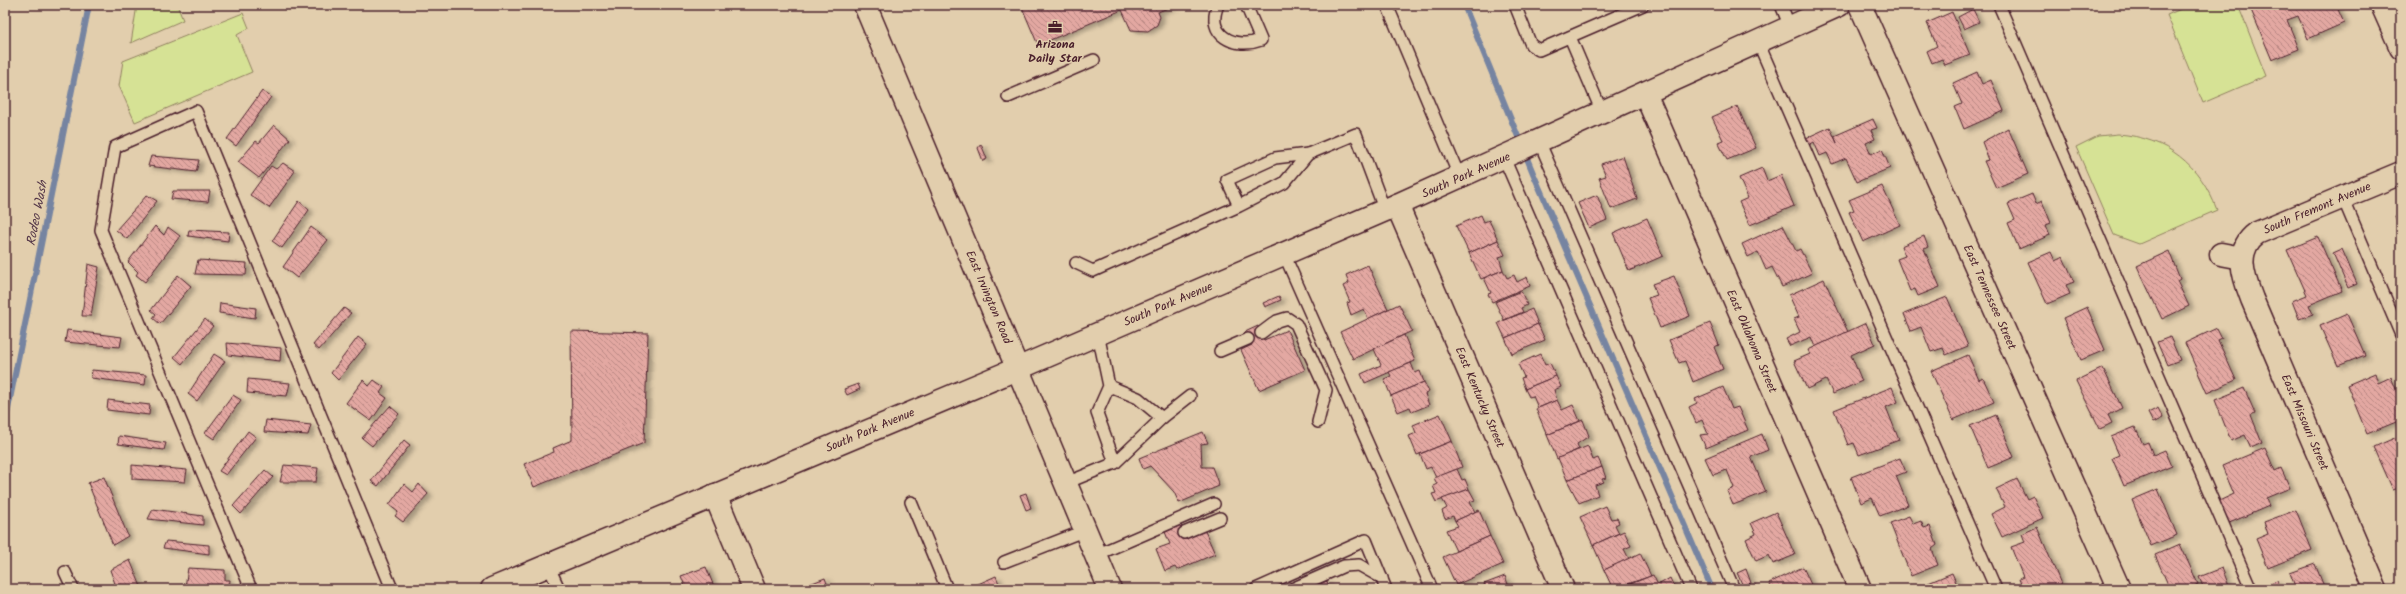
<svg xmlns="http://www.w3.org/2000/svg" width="2406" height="594" font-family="Kalam,sans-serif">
  <defs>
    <pattern id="building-back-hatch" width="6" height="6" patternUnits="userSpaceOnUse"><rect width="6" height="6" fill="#e3a8a2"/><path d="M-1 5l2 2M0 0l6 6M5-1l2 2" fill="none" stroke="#ba8884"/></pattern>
    <filter id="shadow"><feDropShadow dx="4.5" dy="2.5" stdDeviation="2" flood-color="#0004"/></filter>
  </defs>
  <rect width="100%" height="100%" fill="#e2cead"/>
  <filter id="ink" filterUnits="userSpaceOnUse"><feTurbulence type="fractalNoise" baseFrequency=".025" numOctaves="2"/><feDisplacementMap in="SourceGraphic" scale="8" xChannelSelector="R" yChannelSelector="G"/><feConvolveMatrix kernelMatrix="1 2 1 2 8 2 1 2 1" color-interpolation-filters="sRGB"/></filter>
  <g filter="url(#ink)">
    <g fill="#d6e295" stroke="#908060">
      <path d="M137,5H177L183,20L131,43Z"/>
      <path d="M2190,5H2238L2266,76L2203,103L2167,15Z"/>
      <path d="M243,13L249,28L237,35L252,72L135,122L119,86L123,61Z"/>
      <path d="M2118,134C2167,138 2200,164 2217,210L2139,244L2114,235L2076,147L2098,136Z"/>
    </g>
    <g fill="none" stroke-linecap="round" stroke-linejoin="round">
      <g stroke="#7684a1" stroke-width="6">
        <path d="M1464,5L1533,173L1712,589"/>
        <path d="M5,424L89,5"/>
      </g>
    </g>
    <g fill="url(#building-back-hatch)" stroke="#4a1f2b" filter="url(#shadow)">
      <path d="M1021,5H1175L1158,12L1160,17L1157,25L1148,31L1131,30L1122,10L1038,45Z"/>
      <path d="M2249,5H2336L2344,23L2308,39L2298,16L2287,20L2299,49L2272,60Z"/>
      <path d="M1973,9L1979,22L1964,29L1958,17Z"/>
      <path d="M1952,12L1970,55L1945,65L1942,59L1932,63L1927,51L1937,46L1927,23Z"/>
      <path d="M1977,72L1982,84L1991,80L2004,111L1964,129L1955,107L1962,104L1953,83Z"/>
      <path d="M262,91L271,97L236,146L227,139Z"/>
      <path d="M1737,106L1756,148L1727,160L1718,142L1723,140L1712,117Z"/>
      <path d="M1873,119L1877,128L1871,130L1875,139L1866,143L1871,154L1882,149L1890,168L1857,182L1846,158L1832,164L1827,153L1820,156L1814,142L1809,145L1806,138L1830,127L1837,143L1834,136Z"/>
      <path d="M274,125L290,139L259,178L238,162L256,141L259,143Z"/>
      <path d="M2008,128L2028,174L1996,188L1984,161L1989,160L1982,142Z"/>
      <path d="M981,144L987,159L983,161L978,148Z"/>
      <path d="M151,156L199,160L196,172L148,166Z"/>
      <path d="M1623,156L1637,199L1611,209L1599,178L1606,176L1601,164Z"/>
      <path d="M283,163L295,171L269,208L250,195L271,166L276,169Z"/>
      <path d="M1762,168L1767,181L1781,175L1794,206L1750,225L1739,202L1748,198L1739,178Z"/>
      <path d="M1882,186L1900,225L1863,242L1849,212L1854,210L1849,200Z"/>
      <path d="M173,191H210L208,202L171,199Z"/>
      <path d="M2032,194L2036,204L2042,201L2051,223L2046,225L2050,235L2019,249L2008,223L2015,220L2008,204Z"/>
      <path d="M147,195L157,201L127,239L116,230Z"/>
      <path d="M1597,195L1607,220L1589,228L1578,203Z"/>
      <path d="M299,201L309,210L282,248L272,241Z"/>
      <path d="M2401,214V232L2395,217Z"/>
      <path d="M1481,215L1484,222L1489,220L1498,240L1469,253L1456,226Z"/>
      <path d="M1647,218L1663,256L1629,271L1613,233Z"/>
      <path d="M1783,225L1796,251L1800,249L1812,273L1782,287L1772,267L1766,270L1758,252L1748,257L1742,244Z"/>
      <path d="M155,226L164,235L168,227L180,236L145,282L136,275L138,272L128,262Z"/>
      <path d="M311,227L328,240L297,278L283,267Z"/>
      <path d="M189,230L229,232L228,241L188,236Z"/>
      <path d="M1924,236L1928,247L1924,249L1940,287L1918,296L1915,289L1910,291L1897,259L1905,256L1901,246Z"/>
      <path d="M2318,237L2342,291L2309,305L2313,314L2299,319L2292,301L2307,295L2287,250Z"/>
      <path d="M1498,240L1505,255L1499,257L1503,270L1481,279L1469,253Z"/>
      <path d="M2342,249L2357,284L2348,288L2333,253Z"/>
      <path d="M2169,251L2180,279L2177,281L2189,306L2162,319L2137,266Z"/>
      <path d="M2051,252L2055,261L2063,257L2074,282L2066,285L2070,294L2047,304L2028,262Z"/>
      <path d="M198,260L247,263L246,275L195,274Z"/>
      <path d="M88,264L99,267L91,316H82Z"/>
      <path d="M1368,265L1388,309L1368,319L1364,309L1351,315L1347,303L1350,302L1343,286L1349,283L1346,275Z"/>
      <path d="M1503,270L1507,278L1514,275L1517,282L1527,277L1530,286L1492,302L1488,294L1491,293L1484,278Z"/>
      <path d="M178,275L191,286L160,324L153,318L156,314L151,310Z"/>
      <path d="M1674,276L1690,316L1660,328L1648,298L1657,295L1652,284Z"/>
      <path d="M1824,279L1848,332L1815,347L1811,337L1790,346L1786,339L1800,332L1794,319L1799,317L1789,295Z"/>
      <path d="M1521,291L1527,305L1521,308L1523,312L1504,320L1495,302Z"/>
      <path d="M1279,296L1281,300L1265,307L1263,303Z"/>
      <path d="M1947,297L1968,346L1946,355L1943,348L1931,352L1921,327L1911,331L1904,314Z"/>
      <path d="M220,303L256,308L255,318L219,313Z"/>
      <path d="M1399,304L1412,331L1353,359L1340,332Z"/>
      <path d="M2087,307L2105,350L2081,360L2063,318Z"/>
      <path d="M344,308L351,313L319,350L313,345Z"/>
      <path d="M1532,309L1538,324L1505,338L1498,323Z"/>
      <path d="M2347,314L2365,355L2338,366L2320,326Z"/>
      <path d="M205,319L213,326L182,364L174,357Z"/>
      <path d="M1710,323L1719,345L1714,347L1723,369L1693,382L1685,361L1679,363L1669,340Z"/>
      <path d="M1866,323L1875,344L1851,355L1862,381L1833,394L1826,380L1807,389L1794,361L1810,354L1808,350Z"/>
      <path d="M1538,324L1545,340L1512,354L1505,338Z"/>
      <path d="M1258,326L1264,340L1287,330L1305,370L1259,390L1241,350L1252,345L1245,332Z"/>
      <path d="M2217,328L2222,338L2218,340L2236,380L2207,393L2185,343Z"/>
      <path d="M67,330L122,337L120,347L65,342Z"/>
      <path d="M571,331L648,333L644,443L534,487L524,464L554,452L553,448L572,440Z"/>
      <path d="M1404,335L1415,361L1365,383L1361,374L1381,365L1374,349Z"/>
      <path d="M358,337L367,344L338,380L331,373Z"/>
      <path d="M2170,337L2180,360L2167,365L2157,342Z"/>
      <path d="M227,343L281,348L280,361L228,355Z"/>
      <path d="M214,354L225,361L197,401L188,394Z"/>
      <path d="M1540,354L1545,365L1550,363L1556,376L1525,389L1521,378L1524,377L1518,364Z"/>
      <path d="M1968,355L1979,380L1983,378L1994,402L1953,420L1931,371Z"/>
      <path d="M1411,363L1415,373L1420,371L1424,382L1391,396L1384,379L1391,376L1389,372Z"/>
      <path d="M2103,368L2122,408L2108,415L2112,423L2100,429L2076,381Z"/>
      <path d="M92,370L146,375L145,385L91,378Z"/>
      <path d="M2375,373L2378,383L2391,377L2401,401V420L2367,434L2347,385Z"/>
      <path d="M1556,376L1561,387L1554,390L1557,400L1538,408L1533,396L1529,397L1525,389Z"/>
      <path d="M248,379L290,383L287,396L247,393Z"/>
      <path d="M363,380L369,386L374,380L384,387L380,393L387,398L371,421L346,403Z"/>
      <path d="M1424,382L1429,392L1425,394L1429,405L1412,412L1410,407L1398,412L1391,396Z"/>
      <path d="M858,384L860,389L847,395L844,389Z"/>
      <path d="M1723,387L1732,409L1738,407L1748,430L1706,448L1700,435L1708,434L1702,420L1696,423L1689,407L1697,403L1695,399Z"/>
      <path d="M1892,387L1898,402L1886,407L1899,440L1859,455L1854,443L1848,445L1834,410Z"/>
      <path d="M2244,388L2255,413L2251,415L2262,443L2251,448L2245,435L2231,441L2215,400Z"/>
      <path d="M233,395L241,400L214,439L205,433Z"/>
      <path d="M108,400L150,405L149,415L107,410Z"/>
      <path d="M1557,400L1562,410L1573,405L1580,421L1547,435L1536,409Z"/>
      <path d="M390,406L399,414L372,446L362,438Z"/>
      <path d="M2158,408L2163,418L2153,423L2148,413Z"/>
      <path d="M1440,414L1452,441L1417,455L1409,436L1416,433L1413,425Z"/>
      <path d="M1996,415L2014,457L1988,468L1970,426Z"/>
      <path d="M266,420L311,425L308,435L264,432Z"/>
      <path d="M1583,420L1589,436L1577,444L1579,449L1557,459L1547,435Z"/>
      <path d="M2135,427L2143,444L2148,442L2153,455L2165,450L2172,466L2124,486L2112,458L2119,455L2111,437Z"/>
      <path d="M248,431L256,437L226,475L219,471Z"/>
      <path d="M1203,432L1208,443L1201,444L1202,467H1212L1219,486L1179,503L1174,492L1150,466L1143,469L1139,458Z"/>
      <path d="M1762,434L1768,450L1751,457L1766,492L1733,505L1727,491L1734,488L1727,470L1713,475L1705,458Z"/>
      <path d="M119,436L166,443L164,450L118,444Z"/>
      <path d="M2399,436L2401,442V487L2393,490L2374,447Z"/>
      <path d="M404,440L410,445L378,486L371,481Z"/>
      <path d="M1452,441L1462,467L1436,478L1431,467L1426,469L1420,454Z"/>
      <path d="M1588,446L1593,460L1598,458L1602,467L1567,480L1558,458Z"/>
      <path d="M2265,448L2275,471L2281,468L2290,488L2266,498L2269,506L2227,524L2217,502L2234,494L2222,466Z"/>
      <path d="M1900,458L1906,472L1896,476L1908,505L1880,516L1872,498L1861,503L1851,477Z"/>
      <path d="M132,465L187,470L185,482L132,479Z"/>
      <path d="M284,465L318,468L316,482H280Z"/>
      <path d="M1602,467L1606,478L1602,479L1604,482L1595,485L1598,495L1579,503L1567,480Z"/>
      <path d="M1457,469L1462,480L1465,479L1469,489L1436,502L1432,494L1436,493L1433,486L1437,484L1434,478Z"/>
      <path d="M265,470L273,477L241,514L233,506Z"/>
      <path d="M104,477L128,536L113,545L88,483Z"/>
      <path d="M2017,479L2027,499L2033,496L2043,518L2002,537L1991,514L2005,507L1996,489Z"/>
      <path d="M404,484L413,492L419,484L428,494L403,522L395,516L398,512L389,505Z"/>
      <path d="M1469,489L1475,500L1470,502L1475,512L1455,521L1453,516L1445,519L1442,511L1447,508L1442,499Z"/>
      <path d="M2158,489L2177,535L2151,546L2132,500Z"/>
      <path d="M1026,493L1031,508L1026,510L1020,495Z"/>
      <path d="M1605,506L1611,519L1617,518L1619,523L1615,525L1619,533L1593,545L1580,517Z"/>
      <path d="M153,509L203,516V525L148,519Z"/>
      <path d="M1479,510L1490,536L1456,551L1446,530L1458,526L1455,521Z"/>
      <path d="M2296,510L2312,550L2268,568L2256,539L2268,534L2264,522Z"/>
      <path d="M1776,512L1795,555L1773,564L1769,555L1756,561L1746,539L1756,534L1751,523Z"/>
      <path d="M1909,516L1913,524L1921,521L1924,528L1930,526L1937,545L1932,549L1938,565L1911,576L1890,523Z"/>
      <path d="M1181,525L1187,538L1205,531L1215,554L1177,570L1175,567L1165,571L1156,549L1170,544L1165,532Z"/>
      <path d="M2037,527L2061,584L2049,589H2023L2019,579L2023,577L2011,547L2025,542L2022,534Z"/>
      <path d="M1624,531L1631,546L1624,549L1629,559L1604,570L1593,545Z"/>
      <path d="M1490,536L1503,564L1456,585L1443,557Z"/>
      <path d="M166,541L209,545V554L163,548Z"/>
      <path d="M2180,544L2198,584L2187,589H2170L2155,555Z"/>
      <path d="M1640,553L1651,576L1613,589L1604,570Z"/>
      <path d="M130,560L142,589H117L110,570Z"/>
      <path d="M2315,564L2325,589H2296L2290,573Z"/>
      <path d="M706,567L715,589H686L681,576Z"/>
      <path d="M1803,567L1813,589H1772L1769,583Z"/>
      <path d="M188,568L225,570V580H230L229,589L185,587Z"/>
      <path d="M2222,568L2229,586L2221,589H2204L2199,577Z"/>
      <path d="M1746,569L1751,583L1743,586L1737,573Z"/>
      <path d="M1952,573L1959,589H1914Z"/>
      <path d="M1653,575L1658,585L1670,578L1675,589H1618Z"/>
      <path d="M996,576L1001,589H967Z"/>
      <path d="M1505,576L1509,587L1513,585L1514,589H1486L1484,584Z"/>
      <path d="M825,578L829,589H797Z"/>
      <path d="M2277,580L2281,589H2265L2264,586Z"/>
      <path d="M1327,581L1330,589H1309Z"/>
      <path d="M1756,585L1757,589H1747Z"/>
    </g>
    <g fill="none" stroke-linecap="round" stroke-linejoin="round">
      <defs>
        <g id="lane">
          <path d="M1218,5C1205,35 1235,50 1261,40L1246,5"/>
          <path d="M1387,5L1460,178"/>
          <path d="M1515,5L1531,45L1539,50L1643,5"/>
          <path d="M1781,5L1790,27"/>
          <path d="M1999,5L2251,589"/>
          <path d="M1570,37L1602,112"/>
          <path d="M1758,42L1996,589"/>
          <path d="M1008,97L1094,60"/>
          <path d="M1539,141L1734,589"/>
          <path d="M1308,154L1356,134L1385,211"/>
          <path d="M1504,158L1691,589"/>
          <path d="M2343,198L2401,335"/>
          <path d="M1284,254L1432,589"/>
          <path d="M1076,263L1093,271L1239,206L1227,180L1275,158L1308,154L1284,183L1239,206"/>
          <path d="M1261,333L1277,321L1287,318L1296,324L1326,390L1318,422"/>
          <path d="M1220,351L1248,339"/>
          <path d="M1109,386L1138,398L1162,418"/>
          <path d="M1115,463L1162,418L1190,396"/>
          <path d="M1066,483L1115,463L1097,413L1109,386L1098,334"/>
          <path d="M911,502L947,589"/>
          <path d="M1184,533L1220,518"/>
          <path d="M1096,555L1214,504"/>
          <path d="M1004,562L1086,530"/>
          <path d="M548,565L559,589"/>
          <path d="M65,572L73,589"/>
          <path d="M251,589L101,230L115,147L196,111L392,589"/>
          <path d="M1256,589L1366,540L1386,589"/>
          <path d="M1292,589L1344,566L1359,565L1382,578"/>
        </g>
        <g id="street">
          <path d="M1860,5L2119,589"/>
          <path d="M2382,5L2401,48"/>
          <path d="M1645,93L1860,589"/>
          <path d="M1397,205L1563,589"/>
          <path d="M2221,254L2242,258"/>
          <path d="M715,495L754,589"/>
          <path d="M2376,589L2252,299C2243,276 2234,250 2257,233L2401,173"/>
        </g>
        <g id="secondary">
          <path d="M865,5L1110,589"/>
          <path d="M492,589L1019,368L1397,205L1839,5"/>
        </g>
      </defs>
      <use href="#lane" stroke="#4a1f2b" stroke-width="14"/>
      <use href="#street" stroke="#4a1f2b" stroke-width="25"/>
      <use href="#secondary" stroke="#4a1f2b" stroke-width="25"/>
      <use href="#lane" stroke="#e2cead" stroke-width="11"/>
      <use href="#street" stroke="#e2cead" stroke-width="22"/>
      <use href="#secondary" stroke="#e2cead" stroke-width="22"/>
    </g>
  </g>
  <defs>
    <symbol id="office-bare" viewBox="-9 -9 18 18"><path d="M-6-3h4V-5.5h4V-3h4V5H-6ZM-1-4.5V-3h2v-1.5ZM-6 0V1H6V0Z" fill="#4a1f2b" stroke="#e2cead" stroke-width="2.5" paint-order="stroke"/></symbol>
  </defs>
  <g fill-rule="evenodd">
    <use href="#office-bare" x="1045" y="17" width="20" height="20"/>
  </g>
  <g text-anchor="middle" stroke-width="3" stroke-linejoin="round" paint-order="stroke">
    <g font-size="12" font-weight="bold" fill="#4a1f2b" stroke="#e2cead">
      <text x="1055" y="48">Arizona<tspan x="1055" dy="14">Daily Star</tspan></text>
    </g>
    <g font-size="12" fill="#4a1f2b" stroke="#e2cead">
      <text transform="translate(1466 175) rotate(-24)" y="4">South Park Avenue</text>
      <text transform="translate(2317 208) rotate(-23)" y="4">South Fremont Avenue</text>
      <text transform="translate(989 297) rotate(67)" y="4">East Irvington Road</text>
      <text transform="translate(1990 297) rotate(66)" y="4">East Tennessee Street</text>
      <text transform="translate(1168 304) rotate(-23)" y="4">South Park Avenue</text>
      <text transform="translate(1752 341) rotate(67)" y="4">East Oklahoma Street</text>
      <text transform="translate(1480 397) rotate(67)" y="4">East Kentucky Street</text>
      <text transform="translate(2305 422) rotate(67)" y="4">East Missouri Street</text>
      <text transform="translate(870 430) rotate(-23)" y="4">South Park Avenue</text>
    </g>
    <g font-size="13" font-style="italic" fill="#553849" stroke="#e2cead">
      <text transform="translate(36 213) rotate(-79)" y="5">Rodeo Wash</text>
    </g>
  </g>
  <rect width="2406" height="594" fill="none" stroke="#e2cead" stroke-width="20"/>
  <rect x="10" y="10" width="2386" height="574" fill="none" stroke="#4a1f2b" stroke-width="1.5" filter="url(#ink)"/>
</svg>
